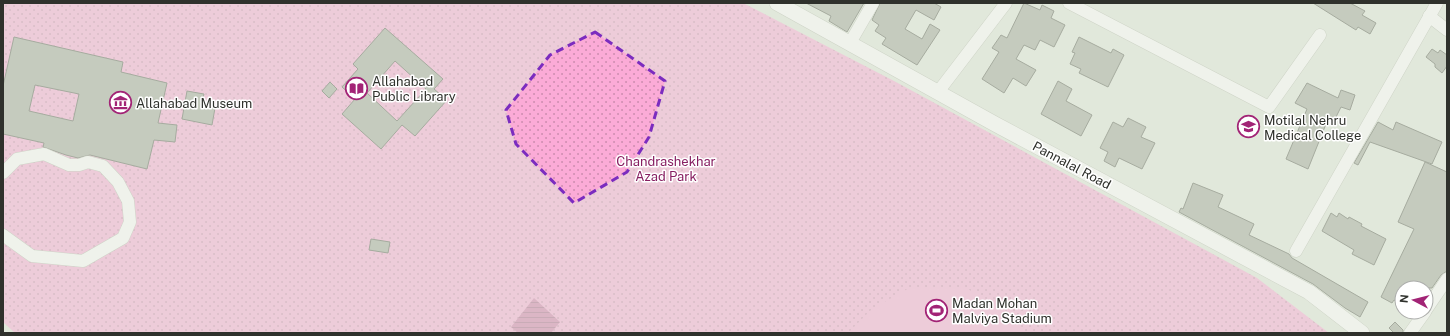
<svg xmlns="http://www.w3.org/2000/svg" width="1450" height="336" font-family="'Public Sans',sans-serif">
  <defs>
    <pattern id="grass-dots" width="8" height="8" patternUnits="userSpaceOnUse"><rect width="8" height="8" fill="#fbabd7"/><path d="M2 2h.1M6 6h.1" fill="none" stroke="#cc8caf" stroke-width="1.8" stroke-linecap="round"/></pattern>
    <pattern id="water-rules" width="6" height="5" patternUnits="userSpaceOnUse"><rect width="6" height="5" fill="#d27bac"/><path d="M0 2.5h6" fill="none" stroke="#ab658c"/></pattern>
  </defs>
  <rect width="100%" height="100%" fill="#e1e8db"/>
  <path fill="url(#grass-dots)" d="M3,3H743L894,81L1257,278L1329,333H15L3,322Z"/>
  <path fill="#fbabd7" d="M911,287L966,288L1004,310L1027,333H848L872,309Z"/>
  <path fill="url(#water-rules)" d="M534,298L560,322L551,333H518L511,327Z"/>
  <g fill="#a2a99c" stroke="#5d6357" fill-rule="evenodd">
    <path d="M806,3H864L847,32L829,21L831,16Z"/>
    <path d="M880,3H934L941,7L934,20L916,10L905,29L922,39L930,24L940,30L917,65L882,44L886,38L875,31L879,25L872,20Z"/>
    <path d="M1024,3L1040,10L1042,5L1054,11L1051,18L1065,25L1054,47L1040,40L1035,50L1024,45L1016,59L1036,70L1026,86L1013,78L1004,93L982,79L999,52L992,48L1001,35L1007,38Z"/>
    <path d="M1313,3H1350L1365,11L1362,15L1376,23L1370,34L1358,27L1356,30Z"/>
    <path d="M385,28L443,79L434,89L447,100L415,136L402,125L381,149L342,114L355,99L342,87L358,69L353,64ZM395,61L426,89L397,121L367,93Z"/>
    <path d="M14,37L123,62L121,72L167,83L158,123L177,125L175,142L154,140L147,169L90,155L78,158L66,155L43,147L44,143L3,134V86ZM35,85L79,94L73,121L29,111Z"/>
    <path d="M1079,37L1111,53L1113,49L1124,55L1108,87L1079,73L1081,69L1070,64L1075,53L1072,52Z"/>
    <path d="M1432,49L1438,53L1440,50L1447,55V66L1442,73L1435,67V64L1426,57Z"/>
    <path d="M1058,81L1072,89L1066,101L1092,115L1081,136L1041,114Z"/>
    <path d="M330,82L337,89L329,98L322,91Z"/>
    <path d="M1307,83L1338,98L1341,90L1355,95L1350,110L1341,107L1334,121L1328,119L1308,169L1286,159L1307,109L1295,103Z"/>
    <path d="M187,91L204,94L201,105L215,108L212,125L182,119Z"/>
    <path d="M1128,118L1146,127L1141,137L1155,143L1142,169L1119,158L1115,167L1104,161L1108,152L1100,148L1113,122L1123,127Z"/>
    <path d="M1378,122L1393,130L1396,122L1442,142L1432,164L1370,142L1358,165L1354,163Z"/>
    <path d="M1425,162L1447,172V271L1441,275L1432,288H1402V304L1394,300L1392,303L1381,297L1414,229L1398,222Z"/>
    <path d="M1193,183L1223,195L1218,207L1254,224L1249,235L1289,254L1292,258L1368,302L1360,317L1345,308L1313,284L1179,212L1181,208L1183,209Z"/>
    <path d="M1331,213L1337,217L1339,213L1348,219L1349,217L1362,224L1361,226L1386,239L1374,265L1352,254L1354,250L1322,231Z"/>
    <path d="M371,239L390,242L388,253L369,250Z"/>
    <path d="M1395,322L1403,330V333H1394L1389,328Z"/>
  </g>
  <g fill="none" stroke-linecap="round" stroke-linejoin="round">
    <defs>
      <g id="minor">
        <path d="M1069,3L1269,107L1320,35"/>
        <path d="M1429,16L1447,30"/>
        <path d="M850,43L873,3"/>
        <path d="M938,92L1006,3"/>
        <path d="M3,173L17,159L44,154L69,165H79L88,162L103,166L118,182L128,201L130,222L123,238L83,261L32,256L3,235"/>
        <path d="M1296,251L1437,3"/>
        <path d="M1426,310L1447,279"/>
        <path d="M1410,333L1425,312"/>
      </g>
      <path id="tertiary" d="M777,3L995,124L1309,292L1362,333"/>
    </defs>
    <use href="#minor" stroke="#b7beb1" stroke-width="13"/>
    <use href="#tertiary" stroke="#b7beb1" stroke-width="16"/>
    <use href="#minor" stroke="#fff" stroke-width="12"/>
    <use href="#tertiary" stroke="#fff" stroke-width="15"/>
  </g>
  <path d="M0 0H1450V336H0ZM595,32L665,81L649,137L627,172L574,203L516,144L506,110L550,55Z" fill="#e1e8db" fill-opacity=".55" fill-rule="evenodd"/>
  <path fill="none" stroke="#7b2cbf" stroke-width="3" stroke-dasharray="8 5" stroke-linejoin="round" d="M595,32L665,81L649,137L627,172L574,203L516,144L506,110L550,55Z"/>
  <defs>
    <symbol id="library-ring" viewBox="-11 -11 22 22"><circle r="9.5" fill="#fff" stroke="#a22476" stroke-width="1.5"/><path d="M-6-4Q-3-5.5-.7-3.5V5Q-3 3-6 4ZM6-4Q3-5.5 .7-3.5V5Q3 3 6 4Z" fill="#a22476"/></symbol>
    <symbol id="museum-ring" viewBox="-11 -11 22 22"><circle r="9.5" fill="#fff" stroke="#a22476" stroke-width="1.5"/><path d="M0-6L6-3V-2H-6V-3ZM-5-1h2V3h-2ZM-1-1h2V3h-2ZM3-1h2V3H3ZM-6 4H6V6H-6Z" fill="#a22476"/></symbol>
    <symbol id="university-ring" viewBox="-11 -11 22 22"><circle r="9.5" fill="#fff" stroke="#a22476" stroke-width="1.5"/><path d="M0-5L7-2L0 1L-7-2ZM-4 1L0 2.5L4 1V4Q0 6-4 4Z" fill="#a22476"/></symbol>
    <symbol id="stadium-ring" viewBox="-11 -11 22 22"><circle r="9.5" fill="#fff" stroke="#a22476" stroke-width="1.5"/><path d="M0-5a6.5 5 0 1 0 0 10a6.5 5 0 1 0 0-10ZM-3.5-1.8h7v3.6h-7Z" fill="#a22476"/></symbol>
  </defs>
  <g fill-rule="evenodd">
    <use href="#library-ring" x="344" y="76" width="25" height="25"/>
    <use href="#museum-ring" x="108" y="90" width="25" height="25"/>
    <use href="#university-ring" x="1236" y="114" width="25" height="25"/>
    <use href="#stadium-ring" x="924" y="298" width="25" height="25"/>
  </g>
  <g text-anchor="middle" stroke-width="3" stroke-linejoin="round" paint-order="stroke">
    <g font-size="13" fill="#2f312c" stroke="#fff" text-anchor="start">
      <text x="372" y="86">Allahabad<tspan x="372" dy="15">Public Library</tspan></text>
      <text x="136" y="108">Allahabad Museum</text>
      <text x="1264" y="125">Motilal Nehru<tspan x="1264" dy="15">Medical College</tspan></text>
      <text x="952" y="308">Madan Mohan<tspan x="952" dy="15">Malviya Stadium</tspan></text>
    </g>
    <g font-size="13" fill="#871f62" stroke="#fff">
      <text x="666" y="166">Chandrashekhar<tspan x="666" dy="15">Azad Park</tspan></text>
    </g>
    <g font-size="13" fill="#2f312c" stroke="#fff">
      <text transform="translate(1072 165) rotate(28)" y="5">Pannalal Road</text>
    </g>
  </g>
  <rect width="1450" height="336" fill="none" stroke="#2f312c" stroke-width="8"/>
  <g transform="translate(1414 300) rotate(277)"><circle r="19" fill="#ffffff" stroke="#acadab"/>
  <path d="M0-3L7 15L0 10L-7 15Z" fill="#a22476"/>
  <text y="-6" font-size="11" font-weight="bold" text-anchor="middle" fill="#2f312c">N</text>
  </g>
</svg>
